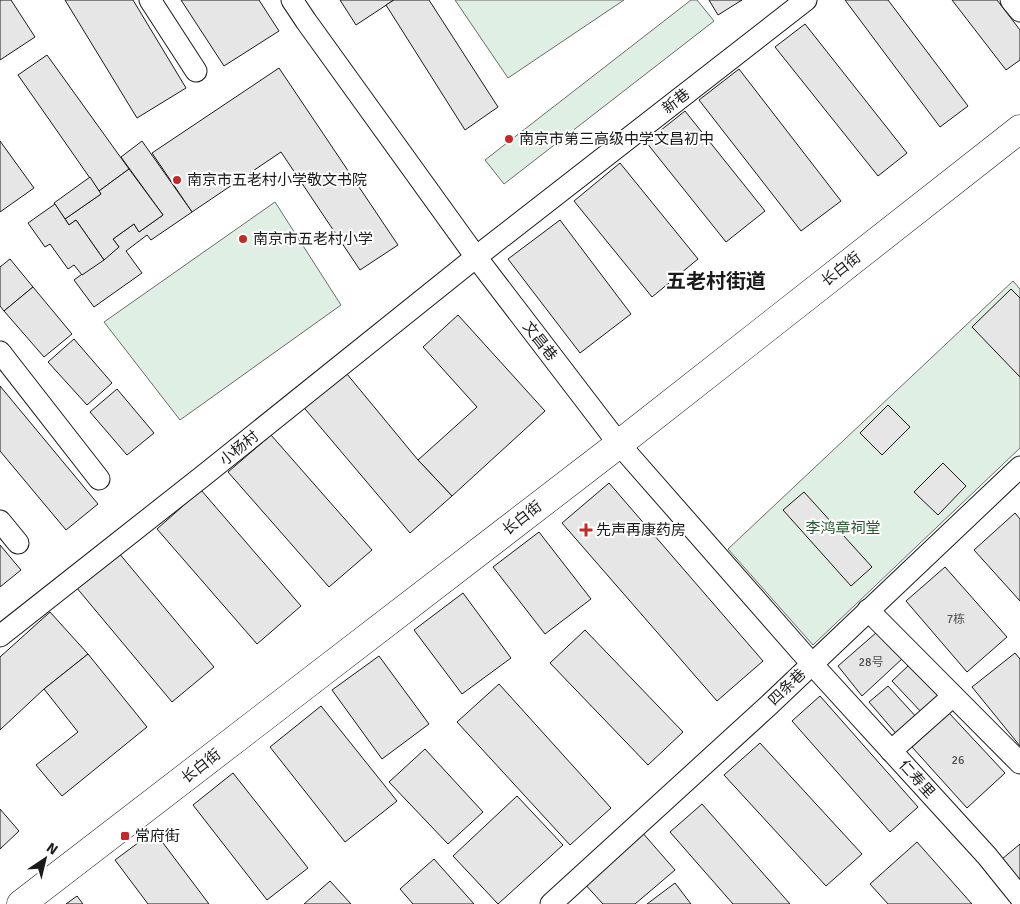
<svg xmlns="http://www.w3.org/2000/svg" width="1020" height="904" font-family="Signika,'Noto Sans SC',sans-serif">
  <rect width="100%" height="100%" fill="#fff"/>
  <g fill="#e0efe3" stroke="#6a6a6a">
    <path d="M455,0H624L508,78Z"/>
    <path d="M691,0H697L714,21L504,184L485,160Z"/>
    <path d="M275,202L341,305L180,420L104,322Z"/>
    <path d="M1013,281L1020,289V448L813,645L728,549Z"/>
  </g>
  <g fill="#e6e6e6" stroke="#1a1a1a">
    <path d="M0,0H11L35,37L0,60Z"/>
    <path d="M65,0H133L186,88L137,118Z"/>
    <path d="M181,0H259L279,31L224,66Z"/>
    <path d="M340,0H394L356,25Z"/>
    <path d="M394,0H429L498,107L465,130L386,5Z"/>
    <path d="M709,0H742L718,15Z"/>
    <path d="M845,0H888L968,106L940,127Z"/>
    <path d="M952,0H997L1020,30V60L1006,70Z"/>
    <path d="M805,24L907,153L878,176L775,47Z"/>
    <path d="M47,55L129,169L99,191L18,75Z"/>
    <path d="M279,68L398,245L360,270L281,152L192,212L152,153Z"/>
    <path d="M739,69L841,201L801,231L699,100Z"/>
    <path d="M685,111L765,211L726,242L646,142Z"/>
    <path d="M0,141L34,188L0,212Z"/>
    <path d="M142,141L192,212L151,240L147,235L126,251L142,273L94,307L74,280L119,247L113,239L134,224L139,232L163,215L121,157Z"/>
    <path d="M620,163L698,259L652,297L574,201Z"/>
    <path d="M129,169L163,215L139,232L134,224L113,239L119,247L104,260L76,220L69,225L65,219L101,194L99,191Z"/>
    <path d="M90,177L101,194L65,219L54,203Z"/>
    <path d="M55,204L69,225L76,220L104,260L82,275L74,265L68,269L50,244L45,247L28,223Z"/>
    <path d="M560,220L631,314L580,353L508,259Z"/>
    <path d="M10,259L33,287L4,311L0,306V267Z"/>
    <path d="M33,287L72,334L44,357L4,311Z"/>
    <path d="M1011,289L1020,298V377L972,327Z"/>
    <path d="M458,315L545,411L452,496L418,460L477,407L423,347Z"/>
    <path d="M74,339L112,383L87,405L48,362Z"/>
    <path d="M342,368L418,460L452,496L410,533L300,403Z"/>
    <path d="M0,386L98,504L66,530L0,451Z"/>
    <path d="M117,389L154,433L127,455L90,412Z"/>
    <path d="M888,405L910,427L882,455L860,433Z"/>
    <path d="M271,435L372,550L329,587L228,472Z"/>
    <path d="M943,463L966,486L938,515L914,492Z"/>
    <path d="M609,483L763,661L717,701L562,523Z"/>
    <path d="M201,490L301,606L257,644L157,529Z"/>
    <path d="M804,492L872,567L851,586L783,510Z"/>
    <path d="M1015,513L1020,519V601L974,550Z"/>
    <path d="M539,532L591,599L545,634L493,567Z"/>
    <path d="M0,545L21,570L0,587Z"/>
    <path d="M118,552L214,667L172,702L76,587Z"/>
    <path d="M945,567L1007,637L967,672L906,601Z"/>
    <path d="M463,593L511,658L462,694L414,630Z"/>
    <path d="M50,612L88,654L44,689L0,730V657Z"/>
    <path d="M585,630L683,732L648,765L550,663Z"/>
    <path d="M877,632L903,658L862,696L838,666Z"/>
    <path d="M1015,653L1020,659V746L972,687Z"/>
    <path d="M88,654L147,727L62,796L36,765L78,732L44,689Z"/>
    <path d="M379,656L429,724L382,759L332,690Z"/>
    <path d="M909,665L940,697L923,714L892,681Z"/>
    <path d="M499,684L611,808L570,845L457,722Z"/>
    <path d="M888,686L919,720L899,737L869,702Z"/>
    <path d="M820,696L918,807L890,832L792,721Z"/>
    <path d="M321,706L397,801L345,842L270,747Z"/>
    <path d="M949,713L1005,773L967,808L912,747Z"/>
    <path d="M760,743L862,854L826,886L724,775Z"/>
    <path d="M425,749L483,812L448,844L389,782Z"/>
    <path d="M233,773L308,868L267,900L193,805Z"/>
    <path d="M517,796L563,845L498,904L453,856Z"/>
    <path d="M702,804L790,904H733L670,832Z"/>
    <path d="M0,809L19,831L0,849Z"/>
    <path d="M154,831L209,904H148L115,860Z"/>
    <path d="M641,831L675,870L635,904H603L583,882Z"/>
    <path d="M917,842L972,904H888L870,884Z"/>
    <path d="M1020,844V880L1002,859Z"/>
    <path d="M434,859L474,904H413L400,889Z"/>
    <path d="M330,881L351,904H304Z"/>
    <path d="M675,883L691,904H647Z"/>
    <path d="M77,896L83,904H66Z"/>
  </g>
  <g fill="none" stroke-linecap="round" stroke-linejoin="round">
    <defs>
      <g id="street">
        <path d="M150,0L196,71"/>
        <path d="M292,0L306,21L476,257L619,444L812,664L987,856L1020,897"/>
        <path d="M1011,0L1020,11"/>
        <path d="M0,352L99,479"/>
        <path d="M0,521L18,543"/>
        <path d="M868,610L1020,763"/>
        <path d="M0,636L203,476L476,257L806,0"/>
        <path d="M891,751L953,696"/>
        <path d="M551,904L769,705L1020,467"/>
      </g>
      <path id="secondary" d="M21,904L619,444L1020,129"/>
    </defs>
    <use href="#street" stroke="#1a1a1a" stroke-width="23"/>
    <use href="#secondary" stroke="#1a1a1a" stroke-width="29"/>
    <use href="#street" stroke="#fff" stroke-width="21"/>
    <use href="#secondary" stroke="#fff" stroke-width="28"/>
  </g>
  <g fill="#c62828" stroke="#fff" stroke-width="2">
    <circle cx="509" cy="139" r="5"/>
    <circle cx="177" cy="180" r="5"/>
    <circle cx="243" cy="239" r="5"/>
    <path d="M583.5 522.5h5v5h5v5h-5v5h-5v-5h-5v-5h5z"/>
    <rect x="120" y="831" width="10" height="10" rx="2.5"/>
  </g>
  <g text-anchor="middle" stroke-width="4" stroke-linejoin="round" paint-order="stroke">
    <g font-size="12" fill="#4d4d4d">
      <text x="956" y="623">7栋</text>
      <text x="871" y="666">28号</text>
      <text x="958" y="764">26</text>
    </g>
    <g font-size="15" fill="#1a1a1a" stroke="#fff">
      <text transform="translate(676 101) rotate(-38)" y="5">新巷</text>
      <text transform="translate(841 269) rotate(-38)" y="5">长白街</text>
      <text transform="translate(540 341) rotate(52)" y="5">文昌巷</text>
      <text transform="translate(239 448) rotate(-39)" y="5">小杨村</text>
      <text transform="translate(522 518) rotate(-38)" y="5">长白街</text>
      <text transform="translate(787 687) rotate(-44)" y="5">四条巷</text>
      <text transform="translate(201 766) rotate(-38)" y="5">长白街</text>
      <text transform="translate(917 779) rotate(48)" y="5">仁寿里</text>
    </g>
    <g font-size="15" fill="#1a1a1a" stroke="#fff" text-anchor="start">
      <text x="519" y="144">南京市第三高级中学文昌初中</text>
      <text x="187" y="185">南京市五老村小学敬文书院</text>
      <text x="253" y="244">南京市五老村小学</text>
      <text x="596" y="535">先声再康药房</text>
      <text x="135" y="841">常府街</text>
    </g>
    <g font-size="15" fill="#2b5a34" stroke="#fff">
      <text x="843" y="533">李鸿章祠堂</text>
    </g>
    <g font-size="20" font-weight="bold" fill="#1a1a1a" stroke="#fff">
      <text x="716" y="288">五老村街道</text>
    </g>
  </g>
  <g transform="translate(45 859) rotate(35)" stroke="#ffffff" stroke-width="4" paint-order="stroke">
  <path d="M0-4L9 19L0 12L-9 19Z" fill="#1a1a1a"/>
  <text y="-8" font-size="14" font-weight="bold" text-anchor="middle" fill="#1a1a1a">N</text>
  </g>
</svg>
